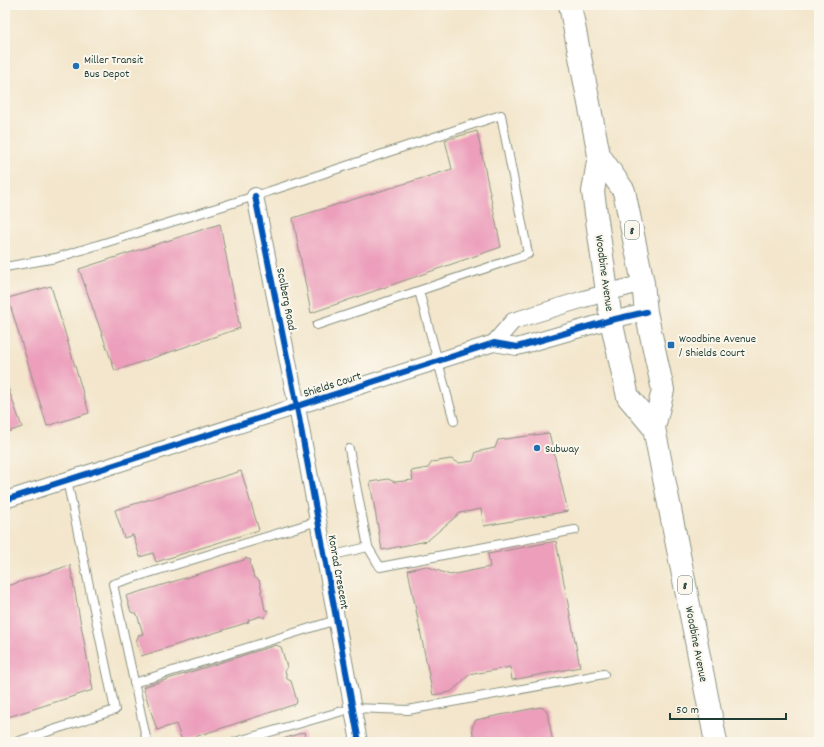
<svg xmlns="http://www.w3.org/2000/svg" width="824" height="747" font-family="Dekko,sans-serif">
  <rect width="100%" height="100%" fill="#fbf7ec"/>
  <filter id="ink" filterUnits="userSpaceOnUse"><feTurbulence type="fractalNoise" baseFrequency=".025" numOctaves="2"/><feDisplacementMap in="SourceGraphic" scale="8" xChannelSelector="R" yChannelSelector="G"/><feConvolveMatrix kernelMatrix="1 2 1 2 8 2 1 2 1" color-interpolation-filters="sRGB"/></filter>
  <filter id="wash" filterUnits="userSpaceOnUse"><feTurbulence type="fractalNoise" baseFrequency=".012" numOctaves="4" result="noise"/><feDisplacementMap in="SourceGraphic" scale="16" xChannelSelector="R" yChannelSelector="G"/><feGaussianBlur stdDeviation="0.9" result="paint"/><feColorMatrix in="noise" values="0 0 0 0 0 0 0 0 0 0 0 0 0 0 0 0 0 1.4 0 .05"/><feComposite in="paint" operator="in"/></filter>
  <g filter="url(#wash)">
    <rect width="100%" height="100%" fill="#f3e6cc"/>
    <g id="blocks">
      <g fill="#ec9ebb">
        <path d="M477,131L501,247L311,313L293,218L452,169L445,140Z"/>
        <path d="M220,224L240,328L115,371L79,269Z"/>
        <path d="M51,286L89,413L47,426L8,298Z"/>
        <path d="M5,379L22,427L5,433Z"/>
        <path d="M549,433L568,511L484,526L481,509L460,513L427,541L382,550L370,482L388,479L395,482L413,480L411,471L428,468L432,462L451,459L459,463L473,461L476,452L495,448L498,440Z"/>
        <path d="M241,471L259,530L156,562L153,553L140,557L133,535L124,538L115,510Z"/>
        <path d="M556,541L580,667L512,680L510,667L469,675L451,692L433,695L408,570L426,566L450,575L490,567L488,554Z"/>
        <path d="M245,558L251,560L250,563L254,577L259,580L262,591L260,592L262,594L265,610H268L264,618L261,616L248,620L249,622L141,656L136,641L139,635L143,634L137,614L131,612L126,596L244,560Z"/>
        <path d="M70,565L93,690L5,718V587Z"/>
        <path d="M276,645L281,647L287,667L285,670L287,679L291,681L297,701L296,704L182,741L176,724L157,730L143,687Z"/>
        <path d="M540,707L545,709L547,712L553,742H474L472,727L476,720Z"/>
        <path d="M304,732L306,742H274Z"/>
      </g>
    </g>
  </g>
  <g filter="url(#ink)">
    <use href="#blocks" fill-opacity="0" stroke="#899280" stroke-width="1"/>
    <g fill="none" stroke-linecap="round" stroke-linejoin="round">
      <defs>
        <g id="lane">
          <path d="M5,267L56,258L255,196L501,115L528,254L317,325"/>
          <path d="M419,291L454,421"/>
          <path d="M349,449L368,547L380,567L575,530"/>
          <path d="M325,557L368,547"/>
          <path d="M134,683L336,620"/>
          <path d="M16,742L115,710L67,480"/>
          <path d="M147,742L113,584L318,521"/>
          <path d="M235,742L353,708L408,710L604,674"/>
        </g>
        <g id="street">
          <path d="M255,196L297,407L359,742"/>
          <path d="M494,343L513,321L584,299L643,283"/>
          <path d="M5,500L494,343L517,347L611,320L646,312"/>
        </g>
        <g id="primary">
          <path d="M570,5L599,155L593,192L611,320L628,397L654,428"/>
          <path d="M599,155L624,191L643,283L646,312L663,390L654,428L716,742"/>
        </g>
      </defs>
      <use href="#lane" stroke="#899280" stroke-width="10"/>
      <use href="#street" stroke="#899280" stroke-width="18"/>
      <use href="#primary" stroke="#899280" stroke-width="24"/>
      <use href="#lane" stroke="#fff" stroke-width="8"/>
      <use href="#street" stroke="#fff" stroke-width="16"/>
      <use href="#primary" stroke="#fff" stroke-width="22"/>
      <defs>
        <g id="cycleway">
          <path d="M255,196L297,407L359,742"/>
          <path d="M5,500L494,343L517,347L611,320L646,312"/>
        </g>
      </defs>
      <use href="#cycleway" stroke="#fbf7ec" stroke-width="8"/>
      <use href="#cycleway" stroke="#0057b8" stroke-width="6"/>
    </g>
  </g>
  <g fill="#1f6fb2" stroke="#fbf7ec" stroke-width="1.5">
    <circle cx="76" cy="66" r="4"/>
    <rect x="667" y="341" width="8" height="8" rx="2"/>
    <circle cx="537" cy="448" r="4"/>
  </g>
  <g text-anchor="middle" stroke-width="4" stroke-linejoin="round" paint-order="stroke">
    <g fill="#fbf7ec" stroke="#61756b" stroke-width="1">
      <rect x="625" y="221" width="14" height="18" rx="3"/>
      <rect x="678" y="576" width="14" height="18" rx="3"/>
    </g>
    <g font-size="11" font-weight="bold" fill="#1f3d34">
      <text x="632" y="234">8</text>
      <text x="685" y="589">8</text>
    </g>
    <g font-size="12" fill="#1f3d34" stroke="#fbf7ec" text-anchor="start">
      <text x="84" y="63">Miller Transit<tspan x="84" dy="14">Bus Depot</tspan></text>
      <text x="679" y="342">Woodbine Avenue<tspan x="679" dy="14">/ Shields Court</tspan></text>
      <text x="545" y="452">Subway</text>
    </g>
    <g font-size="12" fill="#1f3d34" stroke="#fbf7ec">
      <text transform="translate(605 273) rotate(82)" y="4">Woodbine Avenue</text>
      <text transform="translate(287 299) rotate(79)" y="4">Scolberg Road</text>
      <text transform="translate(332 384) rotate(-18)" y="4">Shields Court</text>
      <text transform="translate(339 572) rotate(80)" y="4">Konrad Crescent</text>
      <text transform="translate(697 644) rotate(79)" y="4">Woodbine Avenue</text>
    </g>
  </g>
  <rect width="824" height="747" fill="none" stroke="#fbf7ec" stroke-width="20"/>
  <path d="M670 713v6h116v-6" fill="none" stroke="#1f3d34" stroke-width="2"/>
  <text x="676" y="713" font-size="12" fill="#1f3d34" stroke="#fbf7ec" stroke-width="3" paint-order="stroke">50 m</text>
</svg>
